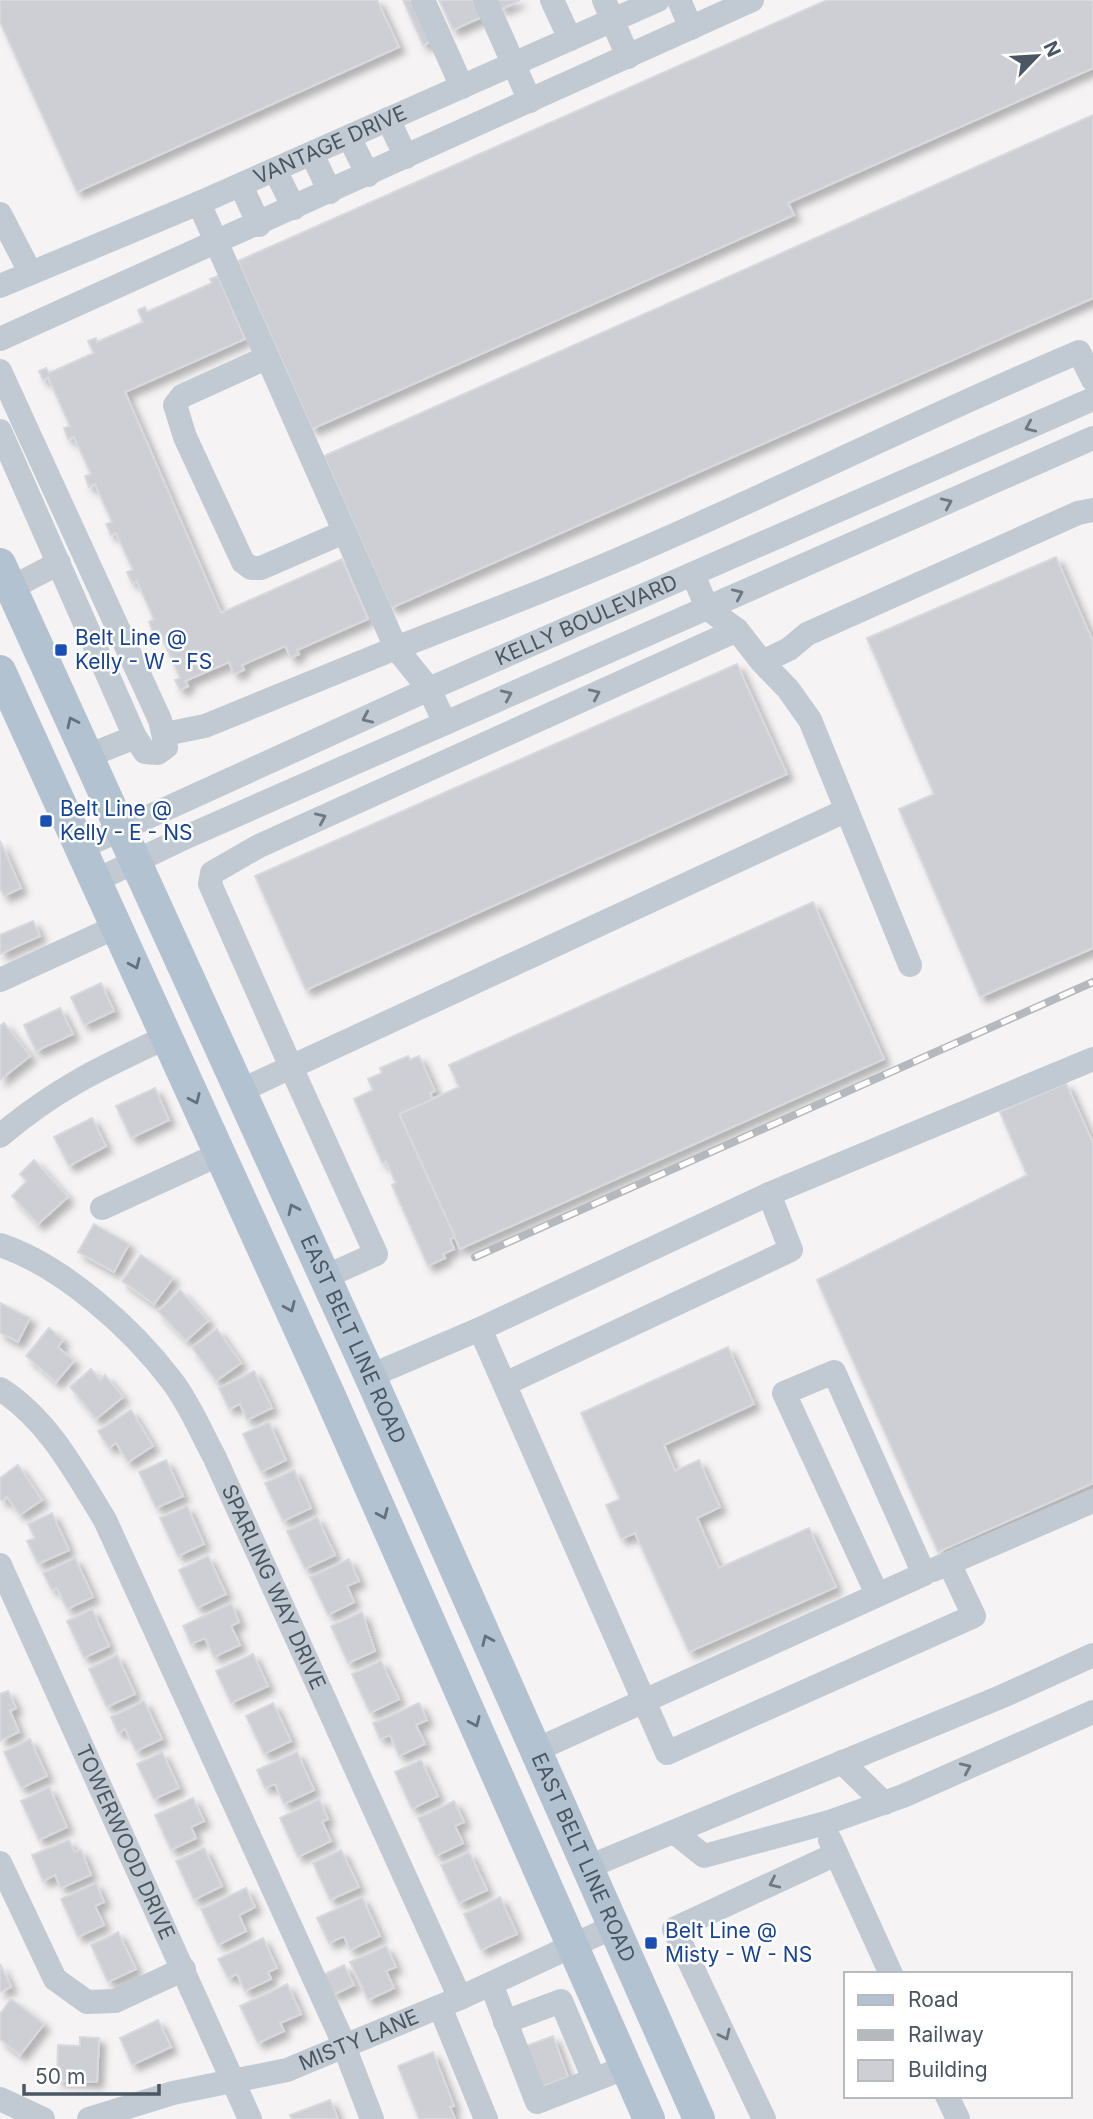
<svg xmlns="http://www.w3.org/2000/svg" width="1093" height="2119" font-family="Inter,sans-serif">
  <defs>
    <filter id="shadow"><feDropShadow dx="6" dy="6" stdDeviation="3.5" flood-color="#0004"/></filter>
  </defs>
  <rect width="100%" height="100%" fill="#f5f3f3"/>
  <g fill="#cdcfd5" stroke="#d7d9de" stroke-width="2" filter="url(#shadow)">
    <path d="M0,0H377L399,47L77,192L0,22Z"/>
    <path d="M403,0H414L433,41L423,45Z"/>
    <path d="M439,0H474L482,17L453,30Z"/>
    <path d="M497,0H520L501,9Z"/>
    <path d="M827,0H1093V68L788,203L794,215L312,429L238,261Z"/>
    <path d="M1093,115V298L391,608L324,456Z"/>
    <path d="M218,276L245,339L125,392L221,613L342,559L368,619L297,650L299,654L291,658L285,646L242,665L244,670L234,674L229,662L185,681L188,686L180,690L175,680L180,678L159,630L153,632L149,622L154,619L137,581L132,583L127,572L133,570L116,533L111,535L106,524L112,522L95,484L89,487L85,476L91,474L74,437L68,439L64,428L70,426L48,377L43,380L39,371L46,368L49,373L94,353L88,341L96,338L97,342L143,322L138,310L145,307L147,312L212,283L210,279Z"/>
    <path d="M1056,557L1093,642V948L980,997L899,809L934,794L867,638Z"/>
    <path d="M737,664L787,774L306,990L255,876Z"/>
    <path d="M0,841L21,888L4,896L0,888Z"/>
    <path d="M813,902L884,1059L460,1249L399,1114L459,1087L449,1065Z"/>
    <path d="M33,921L40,936L0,954V935Z"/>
    <path d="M101,983L114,1011L84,1025L71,997Z"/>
    <path d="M60,1008L73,1034L36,1051L24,1025Z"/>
    <path d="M4,1023L30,1056L0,1080V1026Z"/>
    <path d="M408,1056L410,1060L419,1056L435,1091L430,1093L433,1099L399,1114L455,1237L450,1239L454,1249L443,1254L445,1258L428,1266L392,1185L396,1183L386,1161L382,1163L354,1099L373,1090L368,1079L382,1073L380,1068Z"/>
    <path d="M1066,1083L1093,1143V1483L938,1552L817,1280L1027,1175L1000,1112Z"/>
    <path d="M155,1088L169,1120L131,1138L116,1106Z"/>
    <path d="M92,1118L106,1146L69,1166L54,1137Z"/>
    <path d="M34,1160L68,1197L38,1224L12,1196L27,1181L20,1174Z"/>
    <path d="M94,1224L129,1244L114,1272L78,1252Z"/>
    <path d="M141,1255L173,1278L154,1304L122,1281Z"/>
    <path d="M180,1290L208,1321L186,1341L158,1311Z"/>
    <path d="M0,1303L30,1318L18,1342L0,1333Z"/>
    <path d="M49,1328L63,1340L58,1347L74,1361L56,1382L26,1356Z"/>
    <path d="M217,1329L241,1363L216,1381L192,1347Z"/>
    <path d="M728,1347L754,1404L664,1445L675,1471L699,1460L720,1507L697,1518L719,1568L809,1528L836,1587L689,1652L635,1533L621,1539L606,1505L620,1499L581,1413Z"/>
    <path d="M91,1369L100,1380L105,1375L123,1397L96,1419L70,1387Z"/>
    <path d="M254,1371L272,1408L247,1420L240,1404L229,1409L219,1388Z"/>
    <path d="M131,1410L153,1446L128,1462L116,1443L109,1448L98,1431Z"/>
    <path d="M269,1422L286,1460L261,1472L243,1434Z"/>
    <path d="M166,1460L183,1496L156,1508L139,1472Z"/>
    <path d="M18,1465L42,1500L20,1515L7,1497L2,1501L0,1498V1478Z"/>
    <path d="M294,1470L311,1508L283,1521L265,1483Z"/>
    <path d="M187,1506L204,1544L178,1556L160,1518Z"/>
    <path d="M52,1513L69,1550L38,1564L27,1541L35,1538L28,1524Z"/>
    <path d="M317,1517L335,1555L305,1569L287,1531Z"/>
    <path d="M208,1556L226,1594L197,1608L179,1570Z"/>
    <path d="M75,1558L93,1597L67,1609L57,1588L52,1590L43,1573Z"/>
    <path d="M349,1559L359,1581L347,1586L354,1602L328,1615L310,1577Z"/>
    <path d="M231,1603L239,1622L231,1626L240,1645L214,1657L205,1638L191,1644L183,1626Z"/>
    <path d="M92,1609L109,1646L84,1658L67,1621Z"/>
    <path d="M362,1612L375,1651L348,1663L331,1626Z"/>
    <path d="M253,1654L268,1686L231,1703L216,1671Z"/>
    <path d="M117,1655L135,1694L107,1707L89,1669Z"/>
    <path d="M381,1661L399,1699L370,1713L352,1674Z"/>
    <path d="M8,1691L16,1708L10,1711L19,1732L0,1741V1694Z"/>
    <path d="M144,1701L162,1739L136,1751L125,1729L118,1733L111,1717Z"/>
    <path d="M273,1703L291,1741L264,1754L246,1716Z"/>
    <path d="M419,1703L427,1720L416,1725L425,1744L399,1756L390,1735L380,1739L373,1723Z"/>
    <path d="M30,1739L47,1776L21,1788L4,1752Z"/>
    <path d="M162,1752L179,1788L154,1799L137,1764Z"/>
    <path d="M297,1752L314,1790L284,1804L275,1784L265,1788L257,1770Z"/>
    <path d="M421,1760L438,1796L412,1809L395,1772Z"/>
    <path d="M49,1787L67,1827L39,1840L21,1801Z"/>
    <path d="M193,1798L204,1821L191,1827L196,1838L171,1850L155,1815Z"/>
    <path d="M319,1799L328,1819L322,1822L331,1841L298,1857L280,1818Z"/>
    <path d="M454,1801L464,1822L455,1826L463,1843L436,1856L418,1818Z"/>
    <path d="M69,1840L74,1852L81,1850L91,1875L61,1888L55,1875L43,1881L32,1855Z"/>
    <path d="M204,1848L222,1886L194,1900L176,1861Z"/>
    <path d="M341,1850L359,1887L330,1900L313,1863Z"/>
    <path d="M469,1852L487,1890L459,1903L441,1865Z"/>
    <path d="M96,1883L104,1902L95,1906L104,1925L78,1937L61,1899Z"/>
    <path d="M246,1888L255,1907L239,1915L246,1931L218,1945L201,1909Z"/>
    <path d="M362,1897L380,1936L350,1950L344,1936L329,1943L317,1918Z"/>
    <path d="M500,1897L517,1934L481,1950L464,1914Z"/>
    <path d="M118,1932L136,1969L108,1982L91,1945Z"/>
    <path d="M263,1938L277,1968L268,1972L271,1979L245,1991L237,1974L228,1978L218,1959Z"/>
    <path d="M386,1946L396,1967L386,1971L394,1988L368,2000L350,1962Z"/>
    <path d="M0,1964L11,1987L0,1992Z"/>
    <path d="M344,1965L354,1985L333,1995L323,1975Z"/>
    <path d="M287,1984L301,2014L280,2023L284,2031L258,2043L240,2006Z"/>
    <path d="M11,1999L44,2024L20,2055L0,2039V2014Z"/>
    <path d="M158,2020L171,2047L132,2065L120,2038Z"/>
    <path d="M553,2036L568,2077L541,2087L526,2046Z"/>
    <path d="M80,2037L99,2038L97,2082L57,2080L58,2045L80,2046Z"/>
    <path d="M433,2052L454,2106L450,2107L455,2119H419L398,2066Z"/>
    <path d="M330,2100L338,2119H292L290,2115Z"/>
  </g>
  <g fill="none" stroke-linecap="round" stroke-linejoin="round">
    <g stroke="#c1cad2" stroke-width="24">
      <path d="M423,0L462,87"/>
      <path d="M485,0L530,101"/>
      <path d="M552,0L570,39"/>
      <path d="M604,0L628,57"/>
      <path d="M679,0L691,28"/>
      <path d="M388,119L406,157"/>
      <path d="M349,137L368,175"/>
      <path d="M312,154L330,192"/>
      <path d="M275,170L294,208"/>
      <path d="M241,185L259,225"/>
      <path d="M199,203L396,648C452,626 508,605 564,582C738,511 906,425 1079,352L1093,380"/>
      <path d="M0,214L30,272"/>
      <path id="s1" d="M0,286L199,203L658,0"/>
      <path d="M0,339L752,0"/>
      <path d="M266,358L182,396L175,405L185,437L243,562L251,568H261L344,532"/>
      <path d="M0,371L160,720L166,747L158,753L145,752L135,737L0,431"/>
      <path d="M693,574L707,608L737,630L762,662L789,649L807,634L1078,513L1093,510"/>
      <path d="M11,588L59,563"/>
      <path d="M762,662L788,689L810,720L910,965"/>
      <path d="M165,734L205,726L396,648L429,689L445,723"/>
      <path d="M88,756L135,737"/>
      <path id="s2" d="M82,847L429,689L1093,399"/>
      <path d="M97,880L184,838L1093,438"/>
      <path d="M0,980L118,926"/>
      <path d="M240,1091L291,1067L210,884L212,873L259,846L737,630"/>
      <path d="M0,1136C55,1089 102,1067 167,1037"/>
      <path d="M769,1194L1093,1059"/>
      <path d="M102,1208L220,1154"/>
      <path id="s3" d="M0,1245C63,1266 132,1328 172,1381C189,1403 201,1432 214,1456L460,1998"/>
      <path d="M325,1277L376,1254L291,1067L847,810"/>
      <path d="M480,1329L769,1194L791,1250L505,1384"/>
      <path d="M370,1376L480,1329L667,1753L974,1616L949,1563"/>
      <path d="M0,1389C48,1419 76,1473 105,1520L339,2033L372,2119"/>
      <path id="s4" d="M0,1565L250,2119"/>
      <path d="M933,1570L1093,1501"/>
      <path d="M536,1750L924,1574L834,1372L784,1393L877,1594"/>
      <path d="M842,1762L884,1803"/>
      <path d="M674,1832L704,1856L829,1822L903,1796L1093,1712"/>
      <path d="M830,1840L891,1974"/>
      <path d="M0,1863L55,1979L87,2002L115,2001L184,1969"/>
      <path d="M588,1867L1003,1696L1093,1655"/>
      <path d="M491,1984L537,2102L627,2067"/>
      <path d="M440,2007L486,2119"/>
      <path d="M505,2022L561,2001L594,2079"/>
      <path d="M947,2096L958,2119"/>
      <path d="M0,2099L43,2119"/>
      <path id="s5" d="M89,2119L173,2093L287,2070L460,1998L615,1926"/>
      <path d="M764,2119L674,1929L836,1854"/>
    </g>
    <g stroke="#b3c2d1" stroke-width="32">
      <path id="s6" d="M0,564L370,1376L699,2119"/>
      <path d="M0,671L329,1394L649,2119"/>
    </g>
    <defs>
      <path id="rail" d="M475,1257L1093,982"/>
    </defs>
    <use href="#rail" stroke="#b5b8bd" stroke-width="8"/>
    <use href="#rail" stroke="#fff" stroke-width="5" stroke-dasharray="16" stroke-linecap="butt"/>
  </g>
  <defs><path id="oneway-chevron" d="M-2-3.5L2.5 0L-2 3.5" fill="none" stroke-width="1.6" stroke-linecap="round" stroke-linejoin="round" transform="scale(1.75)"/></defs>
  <g stroke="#6e7983">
    <use href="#oneway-chevron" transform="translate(1030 427) rotate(156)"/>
    <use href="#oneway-chevron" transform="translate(947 503) rotate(-24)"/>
    <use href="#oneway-chevron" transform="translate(738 594) rotate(-24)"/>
    <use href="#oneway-chevron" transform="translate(595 694) rotate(-24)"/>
    <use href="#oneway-chevron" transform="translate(507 695) rotate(-24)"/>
    <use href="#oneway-chevron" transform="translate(367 718) rotate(156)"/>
    <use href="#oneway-chevron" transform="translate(321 818) rotate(-24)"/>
    <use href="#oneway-chevron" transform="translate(966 1768) rotate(-24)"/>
    <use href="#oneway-chevron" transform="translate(774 1883) rotate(155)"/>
    <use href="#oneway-chevron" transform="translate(725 2035) rotate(65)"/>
  </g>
  <g stroke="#64717d">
    <use href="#oneway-chevron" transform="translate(72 722) rotate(-115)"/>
    <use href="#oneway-chevron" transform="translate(135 964) rotate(66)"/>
    <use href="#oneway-chevron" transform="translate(195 1099) rotate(66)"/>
    <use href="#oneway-chevron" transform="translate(293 1209) rotate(-115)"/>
    <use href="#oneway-chevron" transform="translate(290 1307) rotate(66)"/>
    <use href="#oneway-chevron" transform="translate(383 1514) rotate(66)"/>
    <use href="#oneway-chevron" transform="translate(487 1640) rotate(-114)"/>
    <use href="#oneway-chevron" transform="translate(475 1722) rotate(66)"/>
  </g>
  <g fill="#1a4fb4" stroke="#fff" stroke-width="2.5">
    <rect x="54" y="643" width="14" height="14" rx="3.5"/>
    <rect x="39" y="814" width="14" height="14" rx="3.5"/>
    <rect x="644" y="1936" width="14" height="14" rx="3.5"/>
  </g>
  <g text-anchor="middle" stroke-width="5" stroke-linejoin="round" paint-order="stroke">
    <g font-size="21" fill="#4a5661" stroke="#fff">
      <text dy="7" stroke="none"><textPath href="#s1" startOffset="359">VANTAGE DRIVE</textPath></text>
      <text dy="7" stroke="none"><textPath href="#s2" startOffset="553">KELLY BOULEVARD</textPath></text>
      <text dy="7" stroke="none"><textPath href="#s6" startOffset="852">EAST BELT LINE ROAD</textPath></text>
      <text dy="7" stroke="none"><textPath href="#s3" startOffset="452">SPARLING WAY DRIVE</textPath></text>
      <text dy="7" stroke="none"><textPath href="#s4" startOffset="304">TOWERWOOD DRIVE</textPath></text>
      <text dy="7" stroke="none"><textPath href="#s6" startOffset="1419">EAST BELT LINE ROAD</textPath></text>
      <text dy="7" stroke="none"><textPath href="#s5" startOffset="282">MISTY LANE</textPath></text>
    </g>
    <g font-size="21" fill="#164399" stroke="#fff" text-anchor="start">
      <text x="75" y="645">Belt Line @<tspan x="75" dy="24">Kelly - W - FS</tspan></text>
      <text x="60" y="816">Belt Line @<tspan x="60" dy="24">Kelly - E - NS</tspan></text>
      <text x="665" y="1938">Belt Line @<tspan x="665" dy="24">Misty - W - NS</tspan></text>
    </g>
  </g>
  <rect x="844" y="1972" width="228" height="126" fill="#ffffff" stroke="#b7bbc0" stroke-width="2"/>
  <rect x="858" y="1995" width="35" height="10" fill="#b3c2d1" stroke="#b7bbc0" stroke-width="2"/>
  <text x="908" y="2007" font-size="21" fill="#4a5661">Road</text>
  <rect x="858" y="2030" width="35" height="10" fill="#b5b8bd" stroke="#b7bbc0" stroke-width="2"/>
  <text x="908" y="2042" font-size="21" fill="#4a5661">Railway</text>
  <rect x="858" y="2060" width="35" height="21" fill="#cdcfd5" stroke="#b7bbc0" stroke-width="2"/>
  <text x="908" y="2077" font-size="21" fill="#4a5661">Building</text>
  <g transform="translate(1037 56) rotate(65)" stroke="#ffffff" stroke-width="5" paint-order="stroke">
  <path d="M0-5L12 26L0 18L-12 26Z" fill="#4a5661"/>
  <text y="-10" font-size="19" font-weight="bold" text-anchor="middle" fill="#4a5661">N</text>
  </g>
  <path d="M24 2084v10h135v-10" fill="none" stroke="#4a5661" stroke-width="3.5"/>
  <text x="35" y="2084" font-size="21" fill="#4a5661" stroke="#ffffff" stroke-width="5" paint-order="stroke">50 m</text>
</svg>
